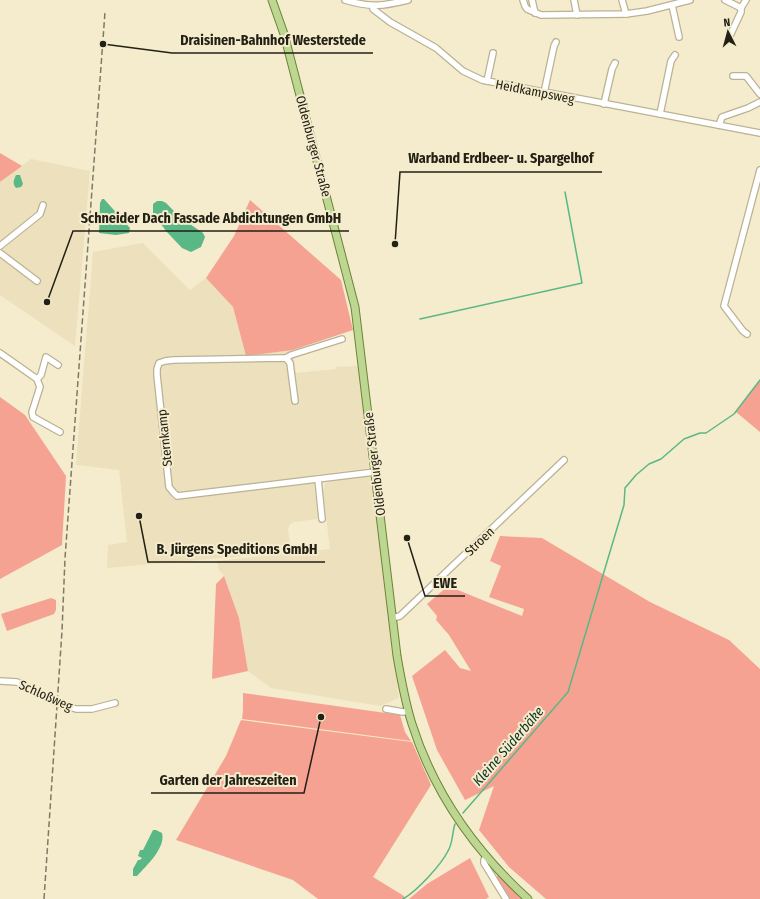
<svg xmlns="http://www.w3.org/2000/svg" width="760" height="899" font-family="'Fira Sans Condensed',sans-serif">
  <rect width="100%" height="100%" fill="#f4eccd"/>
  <g fill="#ece1bc">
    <path d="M31,159L90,171L75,346L0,295V182Z"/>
    <path d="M143,243L190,290L206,278L233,307L246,356L293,350L296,373L336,369V367L355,366L359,367L369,468L313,475L318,519L294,522L290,524L288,529L291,552L107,568L108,545L127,542L119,470L76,465L93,252Z"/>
    <path d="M371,475L399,698L380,706L271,688L248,671L239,618L224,576L219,570L217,561L330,549L323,492L325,483L335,480Z"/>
  </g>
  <g fill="#f6a293">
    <path d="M0,153L22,166L0,182Z"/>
    <path d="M250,200L341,280L353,330L293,350L246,356L233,307L206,278L234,236Z"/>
    <path d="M760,380V432L736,412Z"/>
    <path d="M0,397L25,415L66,476L62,545L0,579Z"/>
    <path d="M500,536L542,538L650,602L729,640L760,669V899H546L509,867L479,830L494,786L465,800L437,750L412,676L445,650L460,668L471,671L449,635L436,620L437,616L427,604L448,586L522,616L524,609L489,597L501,566L490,561Z"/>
    <path d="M224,576L239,618L248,671L212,679L216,584Z"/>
    <path d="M51,598L56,600V610L54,614L7,631L1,614Z"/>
    <path d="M243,693L400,715L405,732L411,741L242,719L243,710Z"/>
    <path d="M241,720L412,742L431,785L373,877L404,896L405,899H318L293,880L176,840L226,756Z"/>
    <path d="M470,858L489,897L486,899H409L427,884Z"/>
    <path d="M498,875L521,899H508L496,878Z"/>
  </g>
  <g fill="#5ab786">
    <path d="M16,175H20L23,184L21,187L16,188C12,183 14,180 16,175Z"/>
    <path d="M102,199H104L130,228L129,233L116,235L99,233L100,203Z"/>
    <path d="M157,201H162L166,203L181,218L203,233L205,237L201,247L191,252L182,248L166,231L153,213V204Z"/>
    <path d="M153,830H156L162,833C166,848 146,866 137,876H133V869L138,860H140L142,858L138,856L140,850H143Z"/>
  </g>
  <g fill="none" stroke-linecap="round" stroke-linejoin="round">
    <g stroke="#5ab786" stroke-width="1.5">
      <path d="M420,319L582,283L565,192"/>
      <path d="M463,813L568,692L624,505L625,488L636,475L649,464L661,459L684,439L700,433H706L734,414L760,380"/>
      <path d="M403,899C417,891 441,865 448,851C453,843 452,833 455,824"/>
    </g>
    <defs>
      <g id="minor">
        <path d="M345,0C371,8 383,6 408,0"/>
        <path d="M523,0L525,6L527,9L541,15L626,14L647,11L690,0"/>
        <path d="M532,0L535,13"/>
        <path d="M574,0L577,15"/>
        <path d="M622,0L626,14"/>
        <path d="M725,0L741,8L746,0"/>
        <path d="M672,5L679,37"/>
        <path d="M373,6V9L390,22L436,48L463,71L482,80L760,133"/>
        <path d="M728,40L741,12V8"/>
        <path d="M733,76H746L760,94"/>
        <path d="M487,81L493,53"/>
        <path d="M544,93L554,46L556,42"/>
        <path d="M604,104L612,69L615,63"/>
        <path d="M660,114L671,61L675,55"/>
        <path d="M719,125L722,117L748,108L760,102"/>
        <path d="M0,246L40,214L43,205"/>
        <path d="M0,253L37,281"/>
        <path d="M747,334L743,331L724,306L760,170"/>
        <path d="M0,353L37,379L40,387L32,412L33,417L60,432"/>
        <path d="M286,358L291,355L342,339"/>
        <path d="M37,379L41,375L46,357L58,365"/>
        <path d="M295,401L290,363L286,358L173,360L165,361L159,363L157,369V375L169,487L173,492L177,496L375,472"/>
        <path d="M318,479L322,519"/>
        <path d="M392,618L400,616L564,460"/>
        <path d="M0,681L17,682L57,703L76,709H92L115,703"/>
        <path d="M386,709L403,712L408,711"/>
        <path d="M486,857L484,860V863L506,899"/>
      </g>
      <path id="major" d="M272,0L284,34L355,307L397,656C401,679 405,702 412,724C434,793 475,851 528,899"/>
    </defs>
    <use href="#minor" stroke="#bab294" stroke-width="8"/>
    <use href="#major" stroke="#6a8436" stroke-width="9"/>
    <use href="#minor" stroke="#fff" stroke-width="5.5"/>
    <use href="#major" stroke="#bdd691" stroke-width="7"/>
    <path stroke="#7f7a66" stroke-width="1.5" stroke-dasharray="6 3" stroke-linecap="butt" d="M44,899L62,631L65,558L105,12"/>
  </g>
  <g text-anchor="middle" stroke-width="4" stroke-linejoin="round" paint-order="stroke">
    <g font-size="13" fill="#232015" stroke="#f4eccd">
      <text transform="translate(535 91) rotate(11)" y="5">Heidkampsweg</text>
      <text transform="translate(314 146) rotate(75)" y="5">Oldenburger Straße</text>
      <text transform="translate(164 438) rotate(-96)" y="5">Sternkamp</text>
      <text transform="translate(374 464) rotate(-97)" y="5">Oldenburger Straße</text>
      <text transform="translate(479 541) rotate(-44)" y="5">Stroen</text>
      <text transform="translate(46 695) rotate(24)" y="5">Schloßweg</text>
    </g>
    <g font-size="14" font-style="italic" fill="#0c3521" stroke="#f4eccd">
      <text transform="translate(508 746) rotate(-49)" y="5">Kleine Süderbäke</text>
    </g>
  </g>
  <path fill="none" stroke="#232015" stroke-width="1.5" d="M103 44L172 53H373M395 244L400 172H602M47 302L73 231H349M139 516L148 562H325M407 538L425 596H465M321 717L304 793H151"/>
  <g fill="#232015" stroke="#f4eccd" stroke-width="1.5">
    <circle cx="103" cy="44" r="4"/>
    <circle cx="395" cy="244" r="4"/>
    <circle cx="47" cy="302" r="4"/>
    <circle cx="139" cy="516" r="4"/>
    <circle cx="407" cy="538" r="4"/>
    <circle cx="321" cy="717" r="4"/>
  </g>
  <g font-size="14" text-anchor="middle" font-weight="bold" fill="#232015" stroke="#f4eccd" stroke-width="4" stroke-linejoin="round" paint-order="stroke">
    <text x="273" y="45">Draisinen-Bahnhof Westerstede</text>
    <text x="501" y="163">Warband Erdbeer- u. Spargelhof</text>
    <text x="211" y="223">Schneider Dach Fassade Abdichtungen GmbH</text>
    <text x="237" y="554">B. Jürgens Speditions GmbH</text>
    <text x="445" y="588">EWE</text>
    <text x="228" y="785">Garten der Jahreszeiten</text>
  </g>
  <g transform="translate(728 32) rotate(354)" stroke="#f4eccd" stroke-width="3" paint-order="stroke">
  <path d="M0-3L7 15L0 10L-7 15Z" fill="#232015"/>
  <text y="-6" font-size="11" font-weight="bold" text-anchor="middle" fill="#232015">N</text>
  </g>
</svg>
